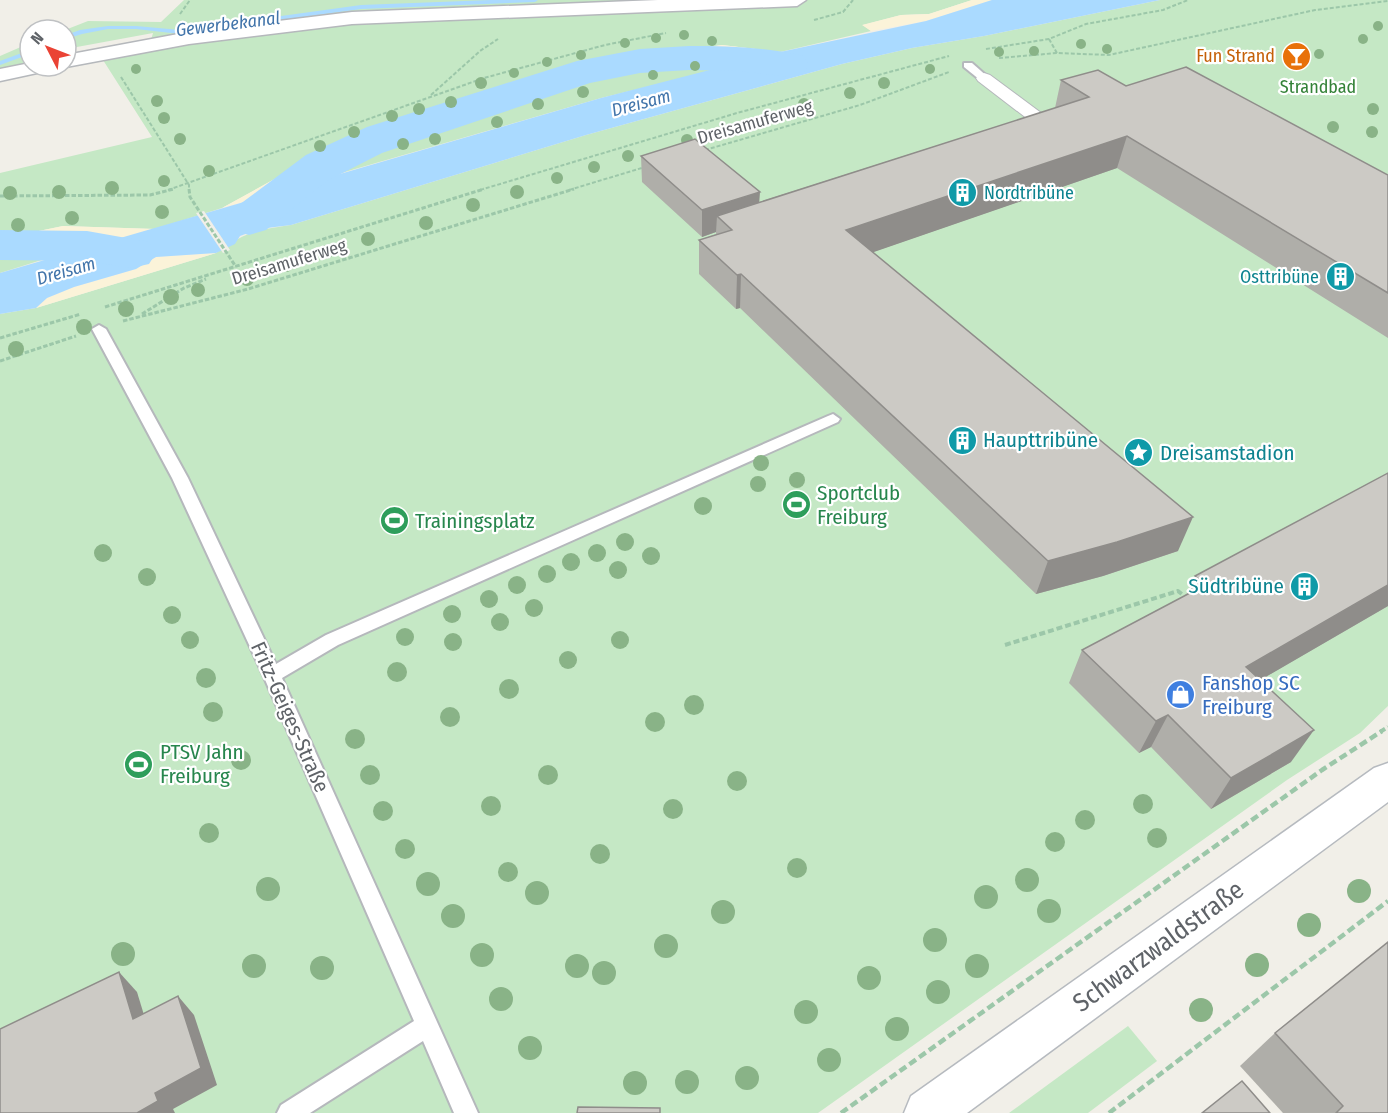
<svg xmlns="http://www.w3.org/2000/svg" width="1388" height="1113" font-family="'Fira Sans Condensed',sans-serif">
  <rect width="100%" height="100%" fill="#f1efe8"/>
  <g fill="#c5e8c5">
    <path d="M184,0H972L929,14L901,15L863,25L871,31L780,52L722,45L604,62L407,121L328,150L222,208L155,229L63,226L0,239V173L152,137L103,60L0,81V56L30,43V66H66L151,40L153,33L66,49L65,30L88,21L161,22Z"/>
    <path d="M1160,0H1388V706L1360,733L1287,780L818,1113H0V314L36,308L216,253C245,232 256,230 291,225L586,135L842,64L912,48L984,36Z"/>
    <path d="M704,61L721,69L601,98L324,178L323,172L404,140L528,102L590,76L659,64Z"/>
    <path d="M25,250L48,258L0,273V252Z"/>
    <path d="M1128,1026L1157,1061L1088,1113H1009Z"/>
  </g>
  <g fill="#fbf3d9">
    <path d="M972,0H992L926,21L871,31L862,25L901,15L929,14Z"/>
    <path d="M722,45L780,52L721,69L703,61L659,64L590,76L528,102L404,140L323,171L324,178L222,208L327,150L407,121L604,62Z"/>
    <path d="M63,226L155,229L48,258L25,250L0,252V239Z"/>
    <path d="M216,253L36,308L47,298L74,287L136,269L156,257Z"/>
  </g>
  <path fill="#aadaff" d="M992,0H1160L984,36L912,48L842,64L586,135L291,225L259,229L240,236L235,244L216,253L156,257L136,269L74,287L47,298L36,308L0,314V273L601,98L780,52L926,21Z"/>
  <path fill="#f1efe8" d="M204,211L230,250L223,253L196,213Z"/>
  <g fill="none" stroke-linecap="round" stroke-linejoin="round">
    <g fill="#aadaff" fill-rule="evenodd">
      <path d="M491,0H538L535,2L361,9L180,34L136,29H108L82,34L66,39V35L80,30L108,26H136L180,30L361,5Z"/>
      <path d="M30,50V54L0,65V61Z"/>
    </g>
    <g fill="#aadaff" fill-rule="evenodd">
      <path d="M689,46C727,46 766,47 803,56L809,65L803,74L789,77L739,71L689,70L640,73L590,83L382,153L327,181L266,230L249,235L232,230L225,220L232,210L306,155L367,127L577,61L640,49Z"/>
      <path d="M0,230L87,231L149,242L156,253L149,264L131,268L87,261L0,260Z"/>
    </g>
    <defs>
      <g id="service">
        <path d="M964,63H972L989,78L980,80L964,67Z"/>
        <path d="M99,325L106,329L188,478L276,664L326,635L828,416L833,414L840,419L838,422L338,645L282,678L478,1113H454L423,1041L310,1113H277L281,1105L414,1021L263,675L172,478L92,329Z"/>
      </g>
      <path id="pedestrian" d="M984,73L990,75L1060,127L1063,131C1058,138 1048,140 1040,138L1037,134L1042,130L978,81L976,78Z"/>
      <g id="minor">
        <path d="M658,0H806L797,6L352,24L189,44L66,67L62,66H66V55L189,32L352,12Z"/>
        <path d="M30,63V66H54L51,70L0,81V69Z"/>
      </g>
      <path id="secondary" d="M1388,763V802L967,1113H904L911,1096L1374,768Z"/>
    </defs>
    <use href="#service" stroke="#b5b8bc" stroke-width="4"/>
    <use href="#pedestrian" stroke="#b5b8bc" stroke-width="2"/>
    <use href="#minor" stroke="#b5b8bc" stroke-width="3"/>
    <use href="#secondary" stroke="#b6babf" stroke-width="3"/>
    <g stroke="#9cc7a9" stroke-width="2" stroke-dasharray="4 2" stroke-linecap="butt">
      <path d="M180,14L190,0"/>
      <path d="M814,20L843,12L853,0"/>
      <path d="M1049,39L1057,53"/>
      <path d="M986,49L1049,39L1086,24L1163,10L1188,0"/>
      <path d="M999,58L1057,53L1109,55L1315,10L1388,1"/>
      <path d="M121,77L189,185V190"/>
      <path d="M431,95L480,51L498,39"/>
      <path d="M705,150L860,105L949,72"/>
      <path d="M168,190L484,78L605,45L666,33"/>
      <path d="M480,190L737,113L949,56"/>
      <path d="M569,190L645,167"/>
    </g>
    <g stroke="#9cc7a9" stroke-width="3" stroke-dasharray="4.5 2" stroke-linecap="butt">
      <path d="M189,189L190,197L236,267"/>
      <path d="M0,196L150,195L174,189"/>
      <path d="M105,307L484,189"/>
      <path d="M142,314L184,288L206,279"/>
      <path d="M123,321L248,289L574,189"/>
      <path d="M0,338L81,314"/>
      <path d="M0,361L76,336"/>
    </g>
    <g stroke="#9cc7a9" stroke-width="4" stroke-dasharray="6 3" stroke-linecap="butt">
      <path d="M1005,645L1178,591L1188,599"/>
      <path d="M1380,732L1388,727"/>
    </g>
    <g stroke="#9cc7a9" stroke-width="4.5" stroke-dasharray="8 4" stroke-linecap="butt">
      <path d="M841,1113L1322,770L1382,731"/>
      <path d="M1109,1113L1388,901"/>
    </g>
    <use href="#service" fill="#fff" fill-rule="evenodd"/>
    <use href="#pedestrian" fill="#fff" fill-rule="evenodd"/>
    <use href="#minor" fill="#fff" fill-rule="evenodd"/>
    <use href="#secondary" fill="#fff" fill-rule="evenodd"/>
  </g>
  <g fill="#89b387">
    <circle cx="1378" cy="26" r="5"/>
    <circle cx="684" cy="35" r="5"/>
    <circle cx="656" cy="38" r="5"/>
    <circle cx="1363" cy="39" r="5"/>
    <circle cx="712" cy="41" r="5"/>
    <circle cx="625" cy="43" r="5"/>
    <circle cx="1081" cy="44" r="5"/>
    <circle cx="1107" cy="49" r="5"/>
    <circle cx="1034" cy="51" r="5"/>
    <circle cx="999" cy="52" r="5"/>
    <circle cx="1319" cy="54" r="5"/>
    <circle cx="581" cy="55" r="5"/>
    <circle cx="547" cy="62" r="5"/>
    <circle cx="695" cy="66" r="5"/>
    <circle cx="136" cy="69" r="5"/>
    <circle cx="930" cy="69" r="5"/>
    <circle cx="514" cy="73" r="5"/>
    <circle cx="653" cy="75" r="5"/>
    <circle cx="481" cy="83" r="6"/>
    <circle cx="884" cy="83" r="6"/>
    <circle cx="583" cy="92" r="6"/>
    <circle cx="850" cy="93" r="6"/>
    <circle cx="157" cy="101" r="6"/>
    <circle cx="451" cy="102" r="6"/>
    <circle cx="538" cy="104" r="6"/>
    <circle cx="804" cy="104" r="6"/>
    <circle cx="419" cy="109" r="6"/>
    <circle cx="1373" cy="109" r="6"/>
    <circle cx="392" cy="116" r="6"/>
    <circle cx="164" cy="118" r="6"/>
    <circle cx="770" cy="118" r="6"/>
    <circle cx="497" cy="122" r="6"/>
    <circle cx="1333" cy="127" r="6"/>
    <circle cx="354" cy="132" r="6"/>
    <circle cx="1372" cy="132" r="6"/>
    <circle cx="180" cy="139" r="6"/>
    <circle cx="435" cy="139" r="6"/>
    <circle cx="687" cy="140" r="6"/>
    <circle cx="403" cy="144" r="6"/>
    <circle cx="320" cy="146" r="6"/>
    <circle cx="628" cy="156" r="6"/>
    <circle cx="594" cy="167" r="6"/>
    <circle cx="209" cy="171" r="6"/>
    <circle cx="557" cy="178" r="6"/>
    <circle cx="164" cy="181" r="6"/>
    <circle cx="112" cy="188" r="7"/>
    <circle cx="59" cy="192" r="7"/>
    <circle cx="517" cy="192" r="7"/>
    <circle cx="10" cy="193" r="7"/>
    <circle cx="473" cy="205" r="7"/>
    <circle cx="162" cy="212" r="7"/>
    <circle cx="72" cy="218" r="7"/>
    <circle cx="426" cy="223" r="7"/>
    <circle cx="18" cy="225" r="7"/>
    <circle cx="368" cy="239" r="7"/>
    <circle cx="326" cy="252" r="7"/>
    <circle cx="286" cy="265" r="7"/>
    <circle cx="247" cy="279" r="7"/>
    <circle cx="198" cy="290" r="7"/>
    <circle cx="171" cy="297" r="8"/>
    <circle cx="126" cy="309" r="8"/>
    <circle cx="84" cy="327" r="8"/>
    <circle cx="16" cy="349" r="8"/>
    <circle cx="761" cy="463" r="8"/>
    <circle cx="797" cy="480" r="8"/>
    <circle cx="758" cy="484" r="8"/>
    <circle cx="703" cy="506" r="9"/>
    <circle cx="625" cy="542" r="9"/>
    <circle cx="103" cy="553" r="9"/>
    <circle cx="597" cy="553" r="9"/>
    <circle cx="651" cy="556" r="9"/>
    <circle cx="571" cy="562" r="9"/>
    <circle cx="618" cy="570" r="9"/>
    <circle cx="547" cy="574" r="9"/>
    <circle cx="147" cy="577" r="9"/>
    <circle cx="517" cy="585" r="9"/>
    <circle cx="489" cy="599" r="9"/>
    <circle cx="534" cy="608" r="9"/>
    <circle cx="452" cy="614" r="9"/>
    <circle cx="172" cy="615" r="9"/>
    <circle cx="500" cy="622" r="9"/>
    <circle cx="405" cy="637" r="9"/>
    <circle cx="190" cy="640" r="9"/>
    <circle cx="620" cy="640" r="9"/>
    <circle cx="453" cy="642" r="9"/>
    <circle cx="568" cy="660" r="9"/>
    <circle cx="397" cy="672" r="10"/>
    <circle cx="206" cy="678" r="10"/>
    <circle cx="509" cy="689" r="10"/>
    <circle cx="694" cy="705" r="10"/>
    <circle cx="213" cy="712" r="10"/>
    <circle cx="450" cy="717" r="10"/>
    <circle cx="655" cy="722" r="10"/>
    <circle cx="355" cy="739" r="10"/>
    <circle cx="241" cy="760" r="10"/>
    <circle cx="370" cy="775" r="10"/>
    <circle cx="548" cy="775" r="10"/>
    <circle cx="737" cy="781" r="10"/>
    <circle cx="1143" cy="804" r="10"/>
    <circle cx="491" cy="806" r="10"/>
    <circle cx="673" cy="809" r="10"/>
    <circle cx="383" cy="811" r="10"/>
    <circle cx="1085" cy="820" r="10"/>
    <circle cx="209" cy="833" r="10"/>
    <circle cx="1157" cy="838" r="10"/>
    <circle cx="1055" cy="842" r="10"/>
    <circle cx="405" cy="849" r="10"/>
    <circle cx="600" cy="854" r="10"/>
    <circle cx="797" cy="868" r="10"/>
    <circle cx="508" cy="872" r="10"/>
    <circle cx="1027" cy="880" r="12"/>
    <circle cx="428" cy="884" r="12"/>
    <circle cx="268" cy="889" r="12"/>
    <circle cx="1359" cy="891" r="12"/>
    <circle cx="537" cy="893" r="12"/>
    <circle cx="986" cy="897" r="12"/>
    <circle cx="1049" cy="911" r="12"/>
    <circle cx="723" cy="912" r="12"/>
    <circle cx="453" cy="916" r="12"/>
    <circle cx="1309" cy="925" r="12"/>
    <circle cx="935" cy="940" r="12"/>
    <circle cx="666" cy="946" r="12"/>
    <circle cx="123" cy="954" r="12"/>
    <circle cx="482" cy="955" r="12"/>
    <circle cx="1257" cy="965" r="12"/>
    <circle cx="254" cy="966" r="12"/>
    <circle cx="577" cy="966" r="12"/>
    <circle cx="977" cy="966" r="12"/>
    <circle cx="322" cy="968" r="12"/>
    <circle cx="604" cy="973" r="12"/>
    <circle cx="869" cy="978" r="12"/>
    <circle cx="938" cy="992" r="12"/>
    <circle cx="501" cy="999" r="12"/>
    <circle cx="1201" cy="1010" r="12"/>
    <circle cx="806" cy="1012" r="12"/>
    <circle cx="897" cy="1029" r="12"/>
    <circle cx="530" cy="1048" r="12"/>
    <circle cx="829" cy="1060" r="12"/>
    <circle cx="747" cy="1078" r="12"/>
    <circle cx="687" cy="1082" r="12"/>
    <circle cx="635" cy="1083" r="12"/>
  </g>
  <g fill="#afaea9">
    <path d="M1061,80L1126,86L1388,175V338L1117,168L873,252L1178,551L1103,576L1036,594L740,308L736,309L699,274V240L716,234V232L702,237L642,182L641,156L759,202L1055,108Z"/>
    <path d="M1388,473V606L1260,680L1291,762L1211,809L1151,747L1139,753L1069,683L1082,650L1186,595L1195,576Z"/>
    <path d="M1275,1033L1388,1113H1283L1240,1066Z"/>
  </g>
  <g fill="#8f8d8a">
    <path d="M1127,136L1117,168L842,263L846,230Z"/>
    <path d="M760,192L758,219L717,216L716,232L702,237V210Z"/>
    <path d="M741,274L740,308L736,309L737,275Z"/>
    <path d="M1193,517L1178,551L1103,576L1036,594L1048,561Z"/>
    <path d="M1388,585V606L1226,700L1246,667Z"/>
    <path d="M1168,715L1151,747L1139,753L1156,721Z"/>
    <path d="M1314,730L1291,762L1211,809L1231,778Z"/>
    <path d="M119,972L137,992L151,1038L133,1019Z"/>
    <path d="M178,996L194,1015L217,1085L173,1109L175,1113H137L155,1093Z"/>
  </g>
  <g fill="#cccac5" stroke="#8f8d8a" stroke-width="1.5">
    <path d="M1186,67L1388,175V293L1127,136L846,230L1193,517L1117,542L1048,561L741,274L737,275L699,240L732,230L717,216L1089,97L1061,80L1098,70L1126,86Z"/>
    <path d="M695,139L760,192L702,210L641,156Z"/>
    <path d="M1388,473V585L1246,667L1314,730L1231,778L1168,715L1156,721L1082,650L1205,585L1195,576Z"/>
    <path d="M1388,942V1113H1336L1343,1106L1275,1033Z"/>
    <path d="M119,972L133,1019L178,996L201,1068L155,1093L158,1101L137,1113H0V1029Z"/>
    <path d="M1242,1081L1270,1113H1202Z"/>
    <path d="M578,1107L660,1108V1113H577Z"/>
  </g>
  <defs>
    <symbol id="bar-disc" viewBox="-11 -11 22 22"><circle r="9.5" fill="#e8710a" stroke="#fff"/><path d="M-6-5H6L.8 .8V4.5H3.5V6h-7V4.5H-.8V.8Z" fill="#fff"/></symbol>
    <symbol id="building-disc" viewBox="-11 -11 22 22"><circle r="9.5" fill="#0f9aa8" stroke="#fff"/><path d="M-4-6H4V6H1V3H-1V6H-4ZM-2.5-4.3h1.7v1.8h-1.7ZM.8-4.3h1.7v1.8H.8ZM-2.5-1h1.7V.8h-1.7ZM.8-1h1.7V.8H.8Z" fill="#fff"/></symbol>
    <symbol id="sight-disc" viewBox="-11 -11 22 22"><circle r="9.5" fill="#0f9aa8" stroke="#fff"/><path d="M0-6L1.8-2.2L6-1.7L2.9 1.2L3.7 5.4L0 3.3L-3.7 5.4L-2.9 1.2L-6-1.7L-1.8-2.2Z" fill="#fff"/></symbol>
    <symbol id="stadium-disc" viewBox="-11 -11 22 22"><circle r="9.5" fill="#2e9e5b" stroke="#fff"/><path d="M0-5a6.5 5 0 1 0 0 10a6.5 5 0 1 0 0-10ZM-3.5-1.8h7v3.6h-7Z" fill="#fff"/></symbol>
    <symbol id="shop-disc" viewBox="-11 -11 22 22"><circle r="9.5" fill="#3f7fe0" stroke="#fff"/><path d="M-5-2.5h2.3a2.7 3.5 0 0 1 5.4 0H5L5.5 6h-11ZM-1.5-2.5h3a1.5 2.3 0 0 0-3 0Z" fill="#fff"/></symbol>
  </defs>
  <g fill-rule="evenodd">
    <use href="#bar-disc" x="1280" y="40" width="33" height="33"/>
    <use href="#building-disc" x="946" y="176" width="33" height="33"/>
    <use href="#building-disc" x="1324" y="260" width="33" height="33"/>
    <use href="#building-disc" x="946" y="424" width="33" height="33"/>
    <use href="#sight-disc" x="1122" y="436" width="33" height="33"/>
    <use href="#stadium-disc" x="780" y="488" width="33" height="33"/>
    <use href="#stadium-disc" x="378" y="504" width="33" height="33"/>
    <use href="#building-disc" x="1288" y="570" width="33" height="33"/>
    <use href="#shop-disc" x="1164" y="678" width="33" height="33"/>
    <use href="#stadium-disc" x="122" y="748" width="33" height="33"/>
  </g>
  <g text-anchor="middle" stroke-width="4.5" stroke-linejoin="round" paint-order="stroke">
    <g font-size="18" font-style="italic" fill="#4174aa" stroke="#fff">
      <text transform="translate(228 24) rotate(-7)" y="6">Gewerbekanal</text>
      <text transform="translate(641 103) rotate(-15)" y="6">Dreisam</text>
      <text transform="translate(66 271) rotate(-16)" y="6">Dreisam</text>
    </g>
    <g font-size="18" fill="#c56008" stroke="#fff" text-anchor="end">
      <text x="1275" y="62">Fun Strand</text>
    </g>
    <g font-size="18" fill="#348238" stroke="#fff">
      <text x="1318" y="93">Strandbad</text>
    </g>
    <g font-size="18" fill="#5f6368" stroke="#fff">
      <text transform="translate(755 122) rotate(-16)" y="6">Dreisamuferweg</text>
      <text transform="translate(289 262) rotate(-17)" y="6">Dreisamuferweg</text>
    </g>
    <g font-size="18" fill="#0d838f" stroke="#fff" text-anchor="start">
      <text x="984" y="199">Nordtribüne</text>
      <text x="1319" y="283" text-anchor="end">Osttribüne</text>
    </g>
    <g font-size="21" fill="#0d838f" stroke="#fff" text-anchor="start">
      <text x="983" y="447">Haupttribüne</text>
      <text x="1160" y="460">Dreisamstadion</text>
      <text x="1284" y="593" text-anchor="end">Südtribüne</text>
    </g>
    <g font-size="21" fill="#27864d" stroke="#fff" text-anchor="start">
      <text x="817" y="500">Sportclub<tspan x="817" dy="24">Freiburg</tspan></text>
      <text x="415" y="528">Trainingsplatz</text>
      <text x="160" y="759">PTSV Jahn<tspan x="160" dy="24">Freiburg</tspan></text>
    </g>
    <g font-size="21" fill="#366cbe" stroke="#fff" text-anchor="start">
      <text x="1202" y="690">Fanshop SC<tspan x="1202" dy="24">Freiburg</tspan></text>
    </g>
    <g font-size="21" fill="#5f6368" stroke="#fff">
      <text transform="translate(290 717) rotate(66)" y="7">Fritz-Geiges-Straße</text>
    </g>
    <g font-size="26" fill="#5f6368" stroke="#fff">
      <text transform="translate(1158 946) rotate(-36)" y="9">Schwarzwaldstraße</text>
    </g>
  </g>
  <g transform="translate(48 48) rotate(312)"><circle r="28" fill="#ffffff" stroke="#bfc1c3" stroke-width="1.5"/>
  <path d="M0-4.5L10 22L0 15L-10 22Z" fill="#ea4335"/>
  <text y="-9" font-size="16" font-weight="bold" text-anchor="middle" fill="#5f6368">N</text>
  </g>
</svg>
